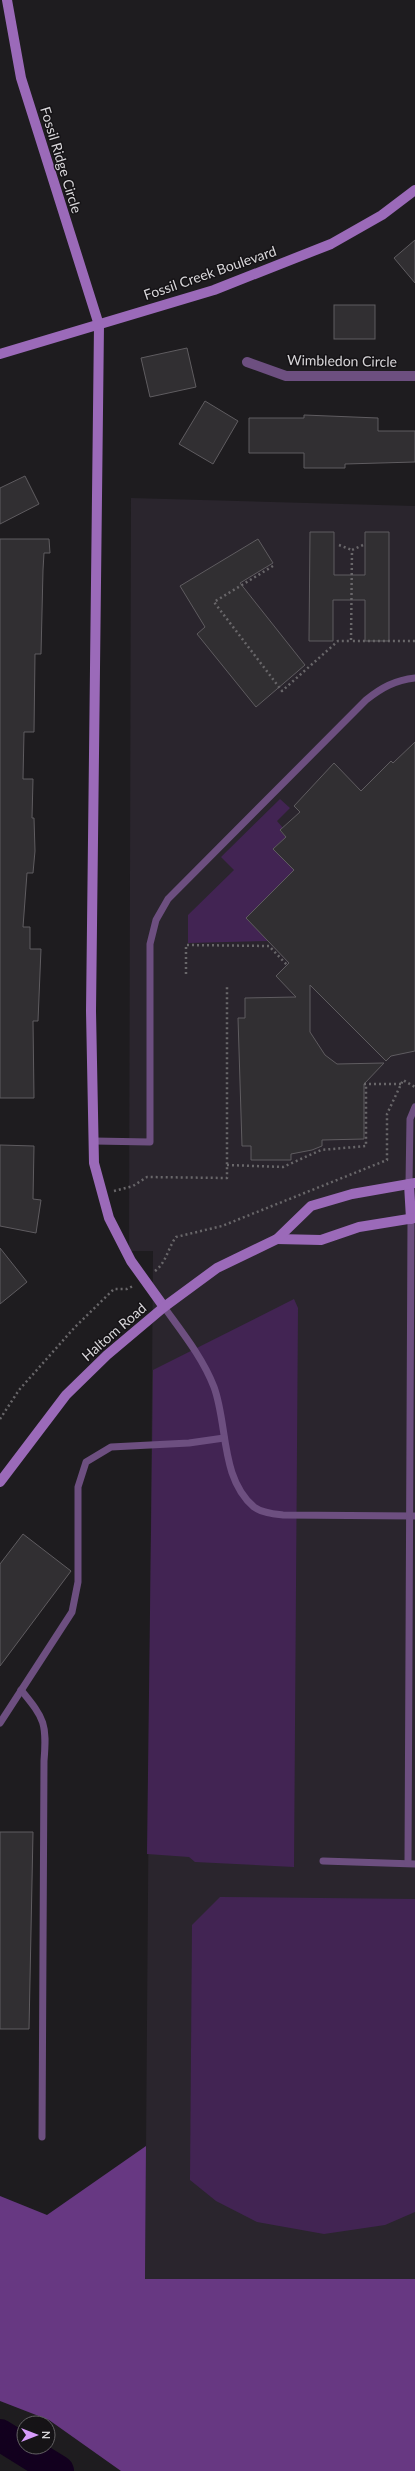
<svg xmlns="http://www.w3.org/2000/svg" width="415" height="2471" font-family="Lato,sans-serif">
  <rect width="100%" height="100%" fill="#1e1c1f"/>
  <path fill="#2a252d" d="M131,498L415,506V2279H145L153,1251H129Z"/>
  <g fill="#422453">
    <path d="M280,799L290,808L277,821L283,828L280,831L286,837L273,849L294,870L246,918L269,941L188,943V915L234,870L221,857Z"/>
    <path d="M294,1299L298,1308L294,1867L195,1862L189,1857L147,1854L153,1370Z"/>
    <path d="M220,1897L415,1899V2212L385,2225L324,2234L257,2222L216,2201L190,2180L192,1925Z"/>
  </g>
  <path fill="#673882" d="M146,2146L145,2279H415V2471H121L49,2420L0,2401V2196L47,2215Z"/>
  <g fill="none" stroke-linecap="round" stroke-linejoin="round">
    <path stroke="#12001e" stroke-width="32" d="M0,2435L58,2471"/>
  </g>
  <g fill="#312f32" stroke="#5f5c60">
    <path d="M415,240V283L394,258Z"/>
    <rect x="334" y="305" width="41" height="34"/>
    <path d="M187,348L196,387L150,397L141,358Z"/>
    <path d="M205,401L238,421L213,464L179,444Z"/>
    <path d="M304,415L378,418V431H415V462L345,464V468H304V453H249V418H304Z"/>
    <path d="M25,476L39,504L0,524V488Z"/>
    <path d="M310,532H334V575H365V532H389V641H365V600H333V641H309Z"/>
    <path d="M0,539H49L50,553H44L43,570L41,654H35L34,732H24L23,779H33L32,818H34L35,851L33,873H27L23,927H30V949H41L38,1021H33L34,1098H0Z"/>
    <path d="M258,539L273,563L240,583L305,665L256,707L197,634L205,627L180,586Z"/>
    <path d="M415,742V1051L391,1056L386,1061L310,985V1032L325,1055L337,1064L384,1063L364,1084V1139L322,1140V1146L312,1150L291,1154V1160H251V1146H242L238,1018H245V998L296,997L276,976L289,963L246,918L294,870L273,849L286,837L280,830L300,812L294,806L334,763L361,791L391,761L393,763Z"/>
    <path d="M0,1145L34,1146L33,1199L41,1200L36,1233L0,1226Z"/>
    <path d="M0,1248L27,1282L0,1304Z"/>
    <path d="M23,1534L71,1571L0,1666V1564Z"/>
    <path d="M0,1832H33L29,2029H0Z"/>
  </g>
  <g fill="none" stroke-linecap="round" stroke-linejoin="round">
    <g stroke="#69676a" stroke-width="2.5" stroke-dasharray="2 3" stroke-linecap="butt">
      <path d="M339,545L352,550"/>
      <path d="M363,545L352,550L351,641H415"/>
      <path d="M273,566L214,602L282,691L338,641H351"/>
      <path d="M186,974V945L269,946L287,965"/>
      <path d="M364,1084H401"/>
      <path d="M227,1165L283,1167L321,1150L366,1146V1084"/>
      <path d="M114,1191L133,1186L147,1177L227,1178V986"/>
      <path d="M155,1271C166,1263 168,1248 176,1237L222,1226L387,1160V1114L403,1080L415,1087"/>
      <path d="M0,1419L19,1390L75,1327L114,1289H127L133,1286"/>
    </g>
    <g stroke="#6d4f80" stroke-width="7">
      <path d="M94,1141L150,1142V944L156,920L168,899L366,700C381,688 395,680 415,678"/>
      <path d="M409,1184L410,1119L415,1107"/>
      <path d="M164,1307C182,1332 203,1358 214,1387C228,1425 220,1478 254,1507C262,1513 274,1514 283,1515L415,1516"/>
      <path d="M21,1690C45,1719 47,1724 44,1761L42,2137"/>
      <path d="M0,1723L72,1612L78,1582V1487L86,1462L111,1447L189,1443L224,1438"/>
      <path d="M323,1861L415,1864"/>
      <path d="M408,1863L411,1219"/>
    </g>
    <path stroke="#6d4f80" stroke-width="10" d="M247,362L286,376H415"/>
    <g stroke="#9b6ab9" stroke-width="10">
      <path d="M7,0L21,78L99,325L91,1011L94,1163L109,1218L131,1261L164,1307"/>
      <path d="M0,354L214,290L331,244L382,215L415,190"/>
      <path d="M409,1184L411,1219"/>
      <path d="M277,1239L321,1240L359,1227L415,1218"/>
      <path d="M0,1482L66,1395L107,1355L164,1307L217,1268L277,1239L311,1206L352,1194L415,1183"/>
    </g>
  </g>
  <g text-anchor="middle" stroke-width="3" stroke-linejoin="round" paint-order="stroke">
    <g font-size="14" fill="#d8d6d9" stroke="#151316">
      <text transform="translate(61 160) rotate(73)" y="5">Fossil Ridge Circle</text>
      <text transform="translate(210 273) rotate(-19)" y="5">Fossil Creek Boulevard</text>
      <text transform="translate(342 361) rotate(1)" y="5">Wimbledon Circle</text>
      <text transform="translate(114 1332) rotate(-41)" y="5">Haltom Road</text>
    </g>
  </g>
  <g transform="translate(36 2435) rotate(90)"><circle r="19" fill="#151316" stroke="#636164"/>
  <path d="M0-3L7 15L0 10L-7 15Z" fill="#d69bfa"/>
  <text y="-6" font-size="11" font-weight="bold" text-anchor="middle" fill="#d8d6d9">N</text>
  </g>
</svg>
